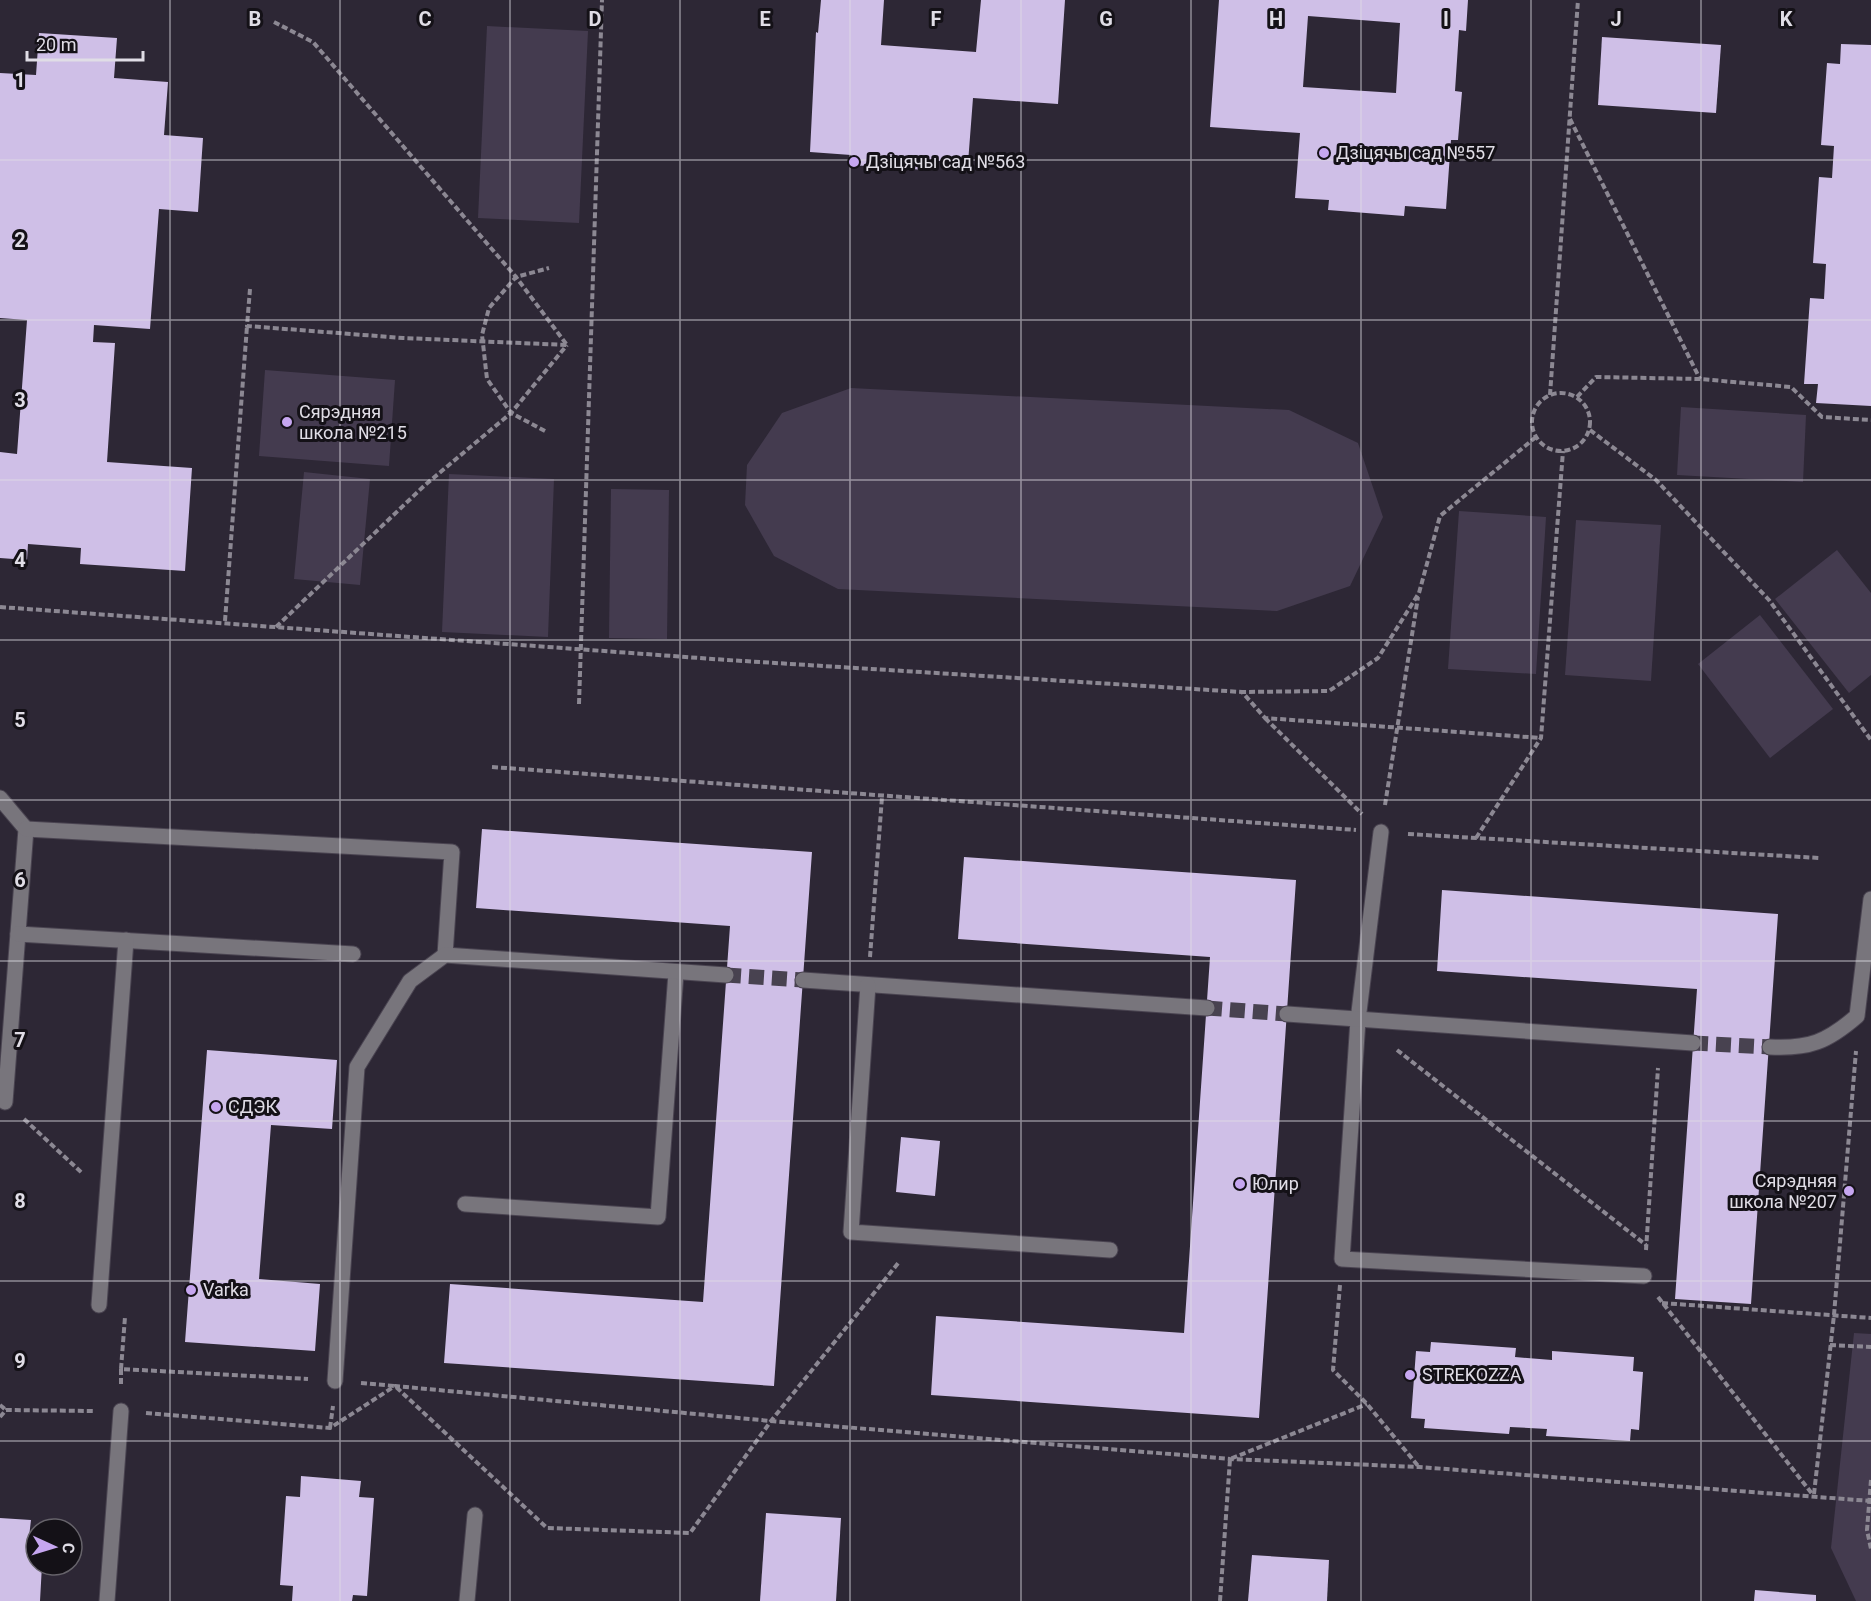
<svg xmlns="http://www.w3.org/2000/svg" width="1871" height="1601" font-family="Roboto,sans-serif">
  <rect width="100%" height="100%" fill="#2d2735"/>
  <g fill="#443b4f">
    <path d="M487,26L588,31L579,223L478,218Z"/>
    <path d="M265,370L395,380L389,466L259,456Z"/>
    <path d="M851,388L1289,410L1358,443L1383,517L1350,586L1277,611L838,589L774,556L745,505L747,465L782,413Z"/>
    <path d="M1681,407L1806,415L1803,482L1677,475Z"/>
    <path d="M304,472L370,479L360,585L294,579Z"/>
    <path d="M449,474L554,479L548,637L442,632Z"/>
    <path d="M611,489L669,490L667,639L609,638Z"/>
    <path d="M1459,511L1546,517L1536,674L1448,669Z"/>
    <path d="M1576,520L1661,525L1651,681L1565,675Z"/>
    <path d="M1837,550L1871,593V675L1849,693L1775,599Z"/>
    <path d="M1760,615L1833,709L1770,758L1698,664Z"/>
    <path d="M1854,1333L1871,1334V1601H1856L1831,1548Z"/>
  </g>
  <g fill="#cfbfe7" fill-rule="evenodd">
    <path d="M821,0H884L881,45L976,52L981,0H1065L1058,104L973,98L968,163L927,160L926,170L851,165V155L810,152L816,32L818,33Z"/>
    <path d="M1219,0H1468L1466,31L1459,30L1455,91L1462,92L1458,140H1451L1446,209L1405,206L1404,216L1328,210L1329,200L1295,198L1300,133L1210,127ZM1308,16L1400,23L1396,93L1303,87Z"/>
    <path d="M39,33L117,38L114,78L168,82L164,135L203,138L198,212L159,209L150,329L94,325L93,342L115,343L107,462L192,468L185,571L80,564L81,548L28,544L27,560L0,558V452L17,454L27,320L0,318V73L36,75Z"/>
    <path d="M1602,37L1721,45L1716,113L1598,105Z"/>
    <path d="M1841,44L1871,45V406L1816,403L1818,384H1804L1810,298L1824,299L1826,264L1813,263L1819,177L1832,178L1834,146L1821,145L1827,63L1840,64Z"/>
    <path d="M482,829L812,852L774,1386L444,1363L450,1284L703,1302L730,926L476,908Z"/>
    <path d="M964,857L1296,880L1259,1418L931,1395L936,1316L1184,1333L1210,957L958,939Z"/>
    <path d="M1442,890L1778,914L1751,1304L1675,1299L1697,989L1437,971Z"/>
    <path d="M207,1050L337,1060L332,1129L271,1125L259,1279L320,1284L315,1351L185,1342Z"/>
    <path d="M901,1137L940,1141L935,1196L896,1192Z"/>
    <path d="M1431,1342L1516,1348L1515,1357L1552,1360V1351L1634,1357L1633,1371L1643,1372L1639,1430L1631,1429L1630,1441L1546,1436L1547,1429L1510,1427L1509,1434L1424,1428L1425,1419L1411,1418L1416,1351L1430,1352Z"/>
    <path d="M301,1476L361,1481L359,1497L374,1498L367,1596L353,1595L352,1601H292L293,1586L280,1585L286,1496L300,1497Z"/>
    <path d="M766,1513L841,1518L836,1601H760Z"/>
    <path d="M0,1518L31,1520L29,1537H36V1565H42L40,1601H0Z"/>
    <path d="M1252,1555L1329,1560L1327,1601H1248Z"/>
    <path d="M1755,1590L1816,1595V1601H1754Z"/>
  </g>
  <g fill="none" stroke-linecap="round" stroke-linejoin="round">
    <g stroke="#484250" stroke-width="15" stroke-dasharray="15 8" stroke-linecap="butt">
      <path d="M726,975L803,980"/>
      <path d="M1207,1008L1287,1014"/>
      <path d="M1693,1043L1770,1047"/>
    </g>
    <defs>
      <g id="minor">
        <path d="M0,798L26,829L5,1102"/>
        <path d="M26,829L452,852L445,955"/>
        <path d="M1381,832L1358,1020L1342,1259L1644,1276"/>
        <path d="M18,934L353,954"/>
        <path d="M803,980L1207,1008"/>
        <path d="M868,985L851,1232L1110,1250"/>
        <path d="M1287,1014L1693,1043"/>
        <path d="M1770,1047C1809,1049 1827,1042 1857,1016L1871,899"/>
        <path d="M465,1204L658,1217L676,973"/>
        <path d="M99,1305L126,940"/>
        <path d="M335,1381L357,1067L410,981L445,955L726,975"/>
        <path d="M107,1601L121,1411"/>
        <path d="M467,1601L475,1515"/>
      </g>
    </defs>
    <use href="#minor" stroke="#4a4451" stroke-width="17"/>
    <g stroke="#8c8893" stroke-width="4" stroke-dasharray="6 3" stroke-linecap="butt">
      <path d="M274,22L313,42L516,277L567,345"/>
      <path d="M1570,119L1700,379"/>
      <path d="M250,289L247,326L403,338L567,345"/>
      <circle cx="1561" cy="422" r="29"/>
      <path d="M1550,395L1578,0"/>
      <path d="M1577,397L1596,377L1700,379L1791,387L1822,417L1871,420"/>
      <path d="M1590,430L1656,480L1769,600L1871,740"/>
      <path d="M545,431L511,413L487,379L482,335L489,308L516,277L549,268"/>
      <path d="M1536,437L1440,516L1419,593L1378,658L1329,691L1242,692L1265,718L1541,738"/>
      <path d="M0,607L727,660L1242,692"/>
      <path d="M225,621L247,326"/>
      <path d="M276,627L425,485L511,413L567,345"/>
      <path d="M579,704L602,0"/>
      <path d="M1265,718L1362,814"/>
      <path d="M492,767L1356,830"/>
      <path d="M1385,805L1418,597"/>
      <path d="M1408,834L1819,858"/>
      <path d="M1476,838L1541,738L1563,451"/>
      <path d="M870,957L882,797"/>
      <path d="M1397,1050L1646,1245"/>
      <path d="M24,1119L82,1173"/>
      <path d="M1646,1250L1658,1068"/>
      <path d="M1340,1285L1333,1370L1367,1404L1419,1467"/>
      <path d="M1658,1297L1813,1495"/>
      <path d="M1662,1303L1871,1318"/>
      <path d="M1830,1345L1871,1347"/>
      <path d="M121,1369L125,1317"/>
      <path d="M361,1383L395,1386L547,1528L690,1533L771,1421L899,1262"/>
      <path d="M121,1384V1369L308,1379"/>
      <path d="M0,1405L6,1410"/>
      <path d="M146,1413L330,1428L395,1386L771,1421L1230,1459L1419,1467L1871,1501"/>
      <path d="M0,1417L6,1410L93,1411"/>
      <path d="M330,1428L333,1406"/>
      <path d="M1871,1480L1867,1530L1871,1549"/>
      <path d="M1814,1494L1834,1315L1856,1051"/>
      <path d="M1220,1601L1230,1459L1367,1404"/>
    </g>
    <use href="#minor" stroke="#78757c" stroke-width="15"/>
  </g>
  <path fill="none" stroke="#e0dde6" stroke-width="1.5" stroke-opacity="0.55" d="M170,0V1601M340,0V1601M510,0V1601M680,0V1601M850,0V1601M1021,0V1601M1191,0V1601M1361,0V1601M1531,0V1601M1701,0V1601M0,160H1871M0,320H1871M0,480H1871M0,640H1871M0,800H1871M0,961H1871M0,1121H1871M0,1281H1871M0,1441H1871"/>
  <g fill="#c6a6f0" stroke="#141117" stroke-width="2">
    <circle cx="1324" cy="153" r="6"/>
    <circle cx="854" cy="162" r="6"/>
    <circle cx="287" cy="422" r="6"/>
    <circle cx="216" cy="1107" r="6"/>
    <circle cx="1240" cy="1184" r="6"/>
    <circle cx="1849" cy="1191" r="6"/>
    <circle cx="191" cy="1290" r="6"/>
    <circle cx="1410" cy="1375" r="6"/>
  </g>
  <g text-anchor="middle" stroke-width="6" stroke-linejoin="round" paint-order="stroke">
    <g font-size="18" fill="#e0dde6" stroke="#141117" text-anchor="start">
      <text x="1336" y="159">Дзіцячы сад №557</text>
      <text x="866" y="168">Дзіцячы сад №563</text>
      <text x="299" y="418">Сярэдняя<tspan x="299" dy="21">школа №215</tspan></text>
      <text x="228" y="1113">СДЭК</text>
      <text x="1837" y="1187" text-anchor="end">Сярэдняя<tspan x="1837" dy="21">школа №207</tspan></text>
      <text x="1252" y="1190">Юлир</text>
      <text x="203" y="1296">Varka</text>
      <text x="1422" y="1381">STREKOZZA</text>
    </g>
  </g>
  <g font-size="20" text-anchor="middle" font-weight="bold" fill="#e0dde6" stroke="#141117" stroke-width="6" stroke-linejoin="round" paint-order="stroke">
    <text x="255" y="26">B</text>
    <text x="425" y="26">C</text>
    <text x="595" y="26">D</text>
    <text x="765" y="26">E</text>
    <text x="936" y="26">F</text>
    <text x="1106" y="26">G</text>
    <text x="1276" y="26">H</text>
    <text x="1446" y="26">I</text>
    <text x="1616" y="26">J</text>
    <text x="1786" y="26">K</text>
    <text x="20" y="87">1</text>
    <text x="20" y="247">2</text>
    <text x="20" y="407">3</text>
    <text x="20" y="567">4</text>
    <text x="20" y="727">5</text>
    <text x="20" y="887">6</text>
    <text x="20" y="1047">7</text>
    <text x="20" y="1208">8</text>
    <text x="20" y="1368">9</text>
  </g>
  <g transform="translate(54 1547) rotate(94)"><circle r="28" fill="#141117" stroke="#66636a" stroke-width="1.5"/>
  <path d="M0-4.5L10 22L0 15L-10 22Z" fill="#c6a6f0"/>
  <text y="-9" font-size="16" font-weight="bold" text-anchor="middle" fill="#e0dde6">С</text>
  </g>
  <path d="M27 51v9h116v-9" fill="none" stroke="#e0dde6" stroke-width="3"/>
  <text x="36" y="51" font-size="18" fill="#e0dde6" stroke="#141117" stroke-width="4.5" paint-order="stroke">20 m</text>
</svg>
